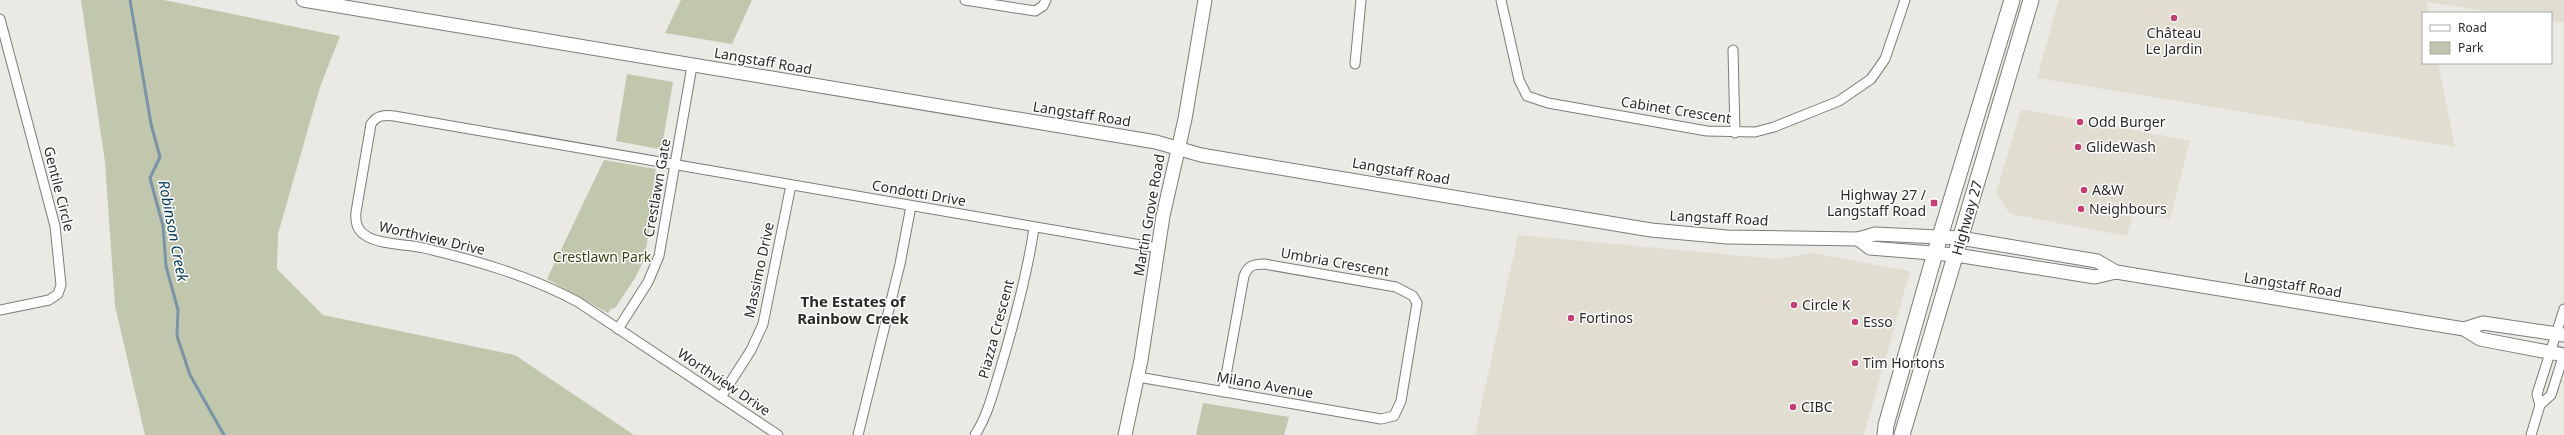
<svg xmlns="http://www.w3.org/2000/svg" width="2564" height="435" font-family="'Noto Sans',sans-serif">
  <rect width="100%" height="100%" fill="#ebe9e3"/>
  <g fill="#e1ddd0">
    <path d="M2059,0H2564V23L2551,21V13H2499L2427,2L2429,13H2423V63H2438L2455,147L2037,78Z"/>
    <path d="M2021,109L2190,141L2170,219L2133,213L2127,236L2010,214L1996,193Z"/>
    <path d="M1518,235L1777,259L1812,253L1910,271L1864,435H1475Z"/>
  </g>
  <g fill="#c1c7ad">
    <path d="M81,0H164L340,36L320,87L278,234L277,269L323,315L515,355L634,435H145L115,306L105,162Z"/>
    <path d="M681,0H752L732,44L665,33Z"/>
    <path d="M627,74L673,82L662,146L659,149L616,141Z"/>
    <path d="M604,160L656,169L655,173L659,177L644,260L635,278L615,308L611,309L608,313L547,279Z"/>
    <path d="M1203,403L1289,417L1284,435H1196Z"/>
  </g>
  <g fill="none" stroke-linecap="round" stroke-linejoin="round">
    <path stroke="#7894a6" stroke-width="3" d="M130,0L151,124L160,157L150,178L163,226L166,266L178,310L177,336L190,375L224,435"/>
    <defs>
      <g id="street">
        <path d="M965,0L1035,11L1043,6L1046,0"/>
        <path d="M1501,0L1519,80L1527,96L1548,103L1707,131L1755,132L1774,127L1839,101L1871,79L1885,59L1905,0"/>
        <path d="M0,19L55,226L61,285L58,294L49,300L0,310"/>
        <path d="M1733,50L1735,133"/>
        <path d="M1355,64L1361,0"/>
        <path d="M618,329L648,282L659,256L692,66"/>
        <path d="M1138,377L1381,419L1394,416L1401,401L1417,303L1413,296L1396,287L1264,264C1253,264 1248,266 1244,276L1223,392"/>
        <path d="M721,397L751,350L763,324L791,185"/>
        <path d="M2540,405L2537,394L2564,309"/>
        <path d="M778,435L578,302C530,276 478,261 424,248C407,244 383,245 368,237C357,231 355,223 356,212L371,124C377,115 384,115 394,116L1158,248"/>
        <path d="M858,435L900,264L911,206"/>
        <path d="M975,435C988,415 993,392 1000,370C1014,323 1027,276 1034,228"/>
        <path d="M2531,435L2540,405L2551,395L2564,354"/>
      </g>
      <g id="secondary">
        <path d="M303,0L1156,142L1201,155L1651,230L1727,237L1858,239L1875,234L1960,238L2097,261L2116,272L2464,329L2480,339L2564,355"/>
        <path d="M1858,239L1870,248L1956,255L2095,277L2116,272"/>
        <path d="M2464,329L2483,323L2564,335"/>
        <path d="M1125,435L1141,360L1163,216L1185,119L1205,0"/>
      </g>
      <g id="primary">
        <path d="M1885,435L1886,425L1935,253L2012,0"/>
        <path d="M1902,435L2031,0"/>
      </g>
    </defs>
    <use href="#street" stroke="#7d7c77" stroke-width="11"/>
    <use href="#secondary" stroke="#7d7c77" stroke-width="15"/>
    <use href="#primary" stroke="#7d7c77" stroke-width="17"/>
    <use href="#street" stroke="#fff" stroke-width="9"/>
    <use href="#secondary" stroke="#fff" stroke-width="13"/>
    <use href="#primary" stroke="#fff" stroke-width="15"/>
  </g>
  <g fill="#c83d74" stroke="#fff" stroke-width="1.5">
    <circle cx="2174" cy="18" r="4"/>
    <circle cx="2080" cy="122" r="4"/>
    <circle cx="2078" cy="147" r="4"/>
    <circle cx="2084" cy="190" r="4"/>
    <rect x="1930" y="199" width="8" height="8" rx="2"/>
    <circle cx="2081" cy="209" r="4"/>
    <circle cx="1794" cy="305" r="4"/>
    <circle cx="1571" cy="318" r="4"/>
    <circle cx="1855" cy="322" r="4"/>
    <circle cx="1855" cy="363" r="4"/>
    <circle cx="1793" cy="407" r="4"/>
  </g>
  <g text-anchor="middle" stroke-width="3" stroke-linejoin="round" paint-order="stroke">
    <g font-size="14" fill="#2b2a28" stroke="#fff" text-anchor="start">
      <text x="2174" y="38" text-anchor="middle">Château<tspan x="2174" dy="16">Le Jardin</tspan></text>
      <text x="2088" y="127">Odd Burger</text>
      <text x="2086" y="152">GlideWash</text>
      <text x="2092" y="195">A&amp;W</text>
      <text x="1926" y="200" text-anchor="end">Highway 27 /<tspan x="1926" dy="16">Langstaff Road</tspan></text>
      <text x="2089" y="214">Neighbours</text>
      <text x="1802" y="310">Circle K</text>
      <text x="1579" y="323">Fortinos</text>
      <text x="1863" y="327">Esso</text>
      <text x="1863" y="368">Tim Hortons</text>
      <text x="1801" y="412">CIBC</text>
    </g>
    <g font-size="14" fill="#2b2a28" stroke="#fff">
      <text transform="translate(763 61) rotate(10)" y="5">Langstaff Road</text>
      <text transform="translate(1676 110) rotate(9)" y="5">Cabinet Crescent</text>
      <text transform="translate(1082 114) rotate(9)" y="5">Langstaff Road</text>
      <text transform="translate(1401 171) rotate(10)" y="5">Langstaff Road</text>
      <text transform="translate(657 188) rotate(-80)" y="5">Crestlawn Gate</text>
      <text transform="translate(59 189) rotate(76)" y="5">Gentile Circle</text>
      <text transform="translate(919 193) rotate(10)" y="5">Condotti Drive</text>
      <text transform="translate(1149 215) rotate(-80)" y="5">Martin Grove Road</text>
      <text transform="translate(1719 218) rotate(3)" y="5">Langstaff Road</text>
      <text transform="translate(1967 218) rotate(-74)" y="5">Highway 27</text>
      <text transform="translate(432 238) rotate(13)" y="5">Worthview Drive</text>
      <text transform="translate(1335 262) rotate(10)" y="5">Umbria Crescent</text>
      <text transform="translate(759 270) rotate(-78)" y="5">Massimo Drive</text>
      <text transform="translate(2293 285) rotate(9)" y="5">Langstaff Road</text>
      <text transform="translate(996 329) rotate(-75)" y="5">Piazza Crescent</text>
      <text transform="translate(724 382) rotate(34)" y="5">Worthview Drive</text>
      <text transform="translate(1265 385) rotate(10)" y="5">Milano Avenue</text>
    </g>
    <g font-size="14" fill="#3b4210" stroke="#fff">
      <text x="602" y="262">Crestlawn Park</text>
    </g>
    <g font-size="15" font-style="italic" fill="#023a56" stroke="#fff">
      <text transform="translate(173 231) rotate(79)" y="5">Robinson Creek</text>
    </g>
    <g font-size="15" font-weight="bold" fill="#2b2a28" stroke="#fff">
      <text x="853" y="307">The Estates of<tspan x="853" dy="17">Rainbow Creek</tspan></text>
    </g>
  </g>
  <rect x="2422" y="12" width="130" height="52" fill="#ffffff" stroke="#aaaaa9"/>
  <rect x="2430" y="25" width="20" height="6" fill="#ffffff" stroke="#aaaaa9"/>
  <text x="2458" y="32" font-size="12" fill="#2b2a28">Road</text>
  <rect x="2430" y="42" width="20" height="12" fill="#c1c7ad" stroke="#aaaaa9"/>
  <text x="2458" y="52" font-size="12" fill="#2b2a28">Park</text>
</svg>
